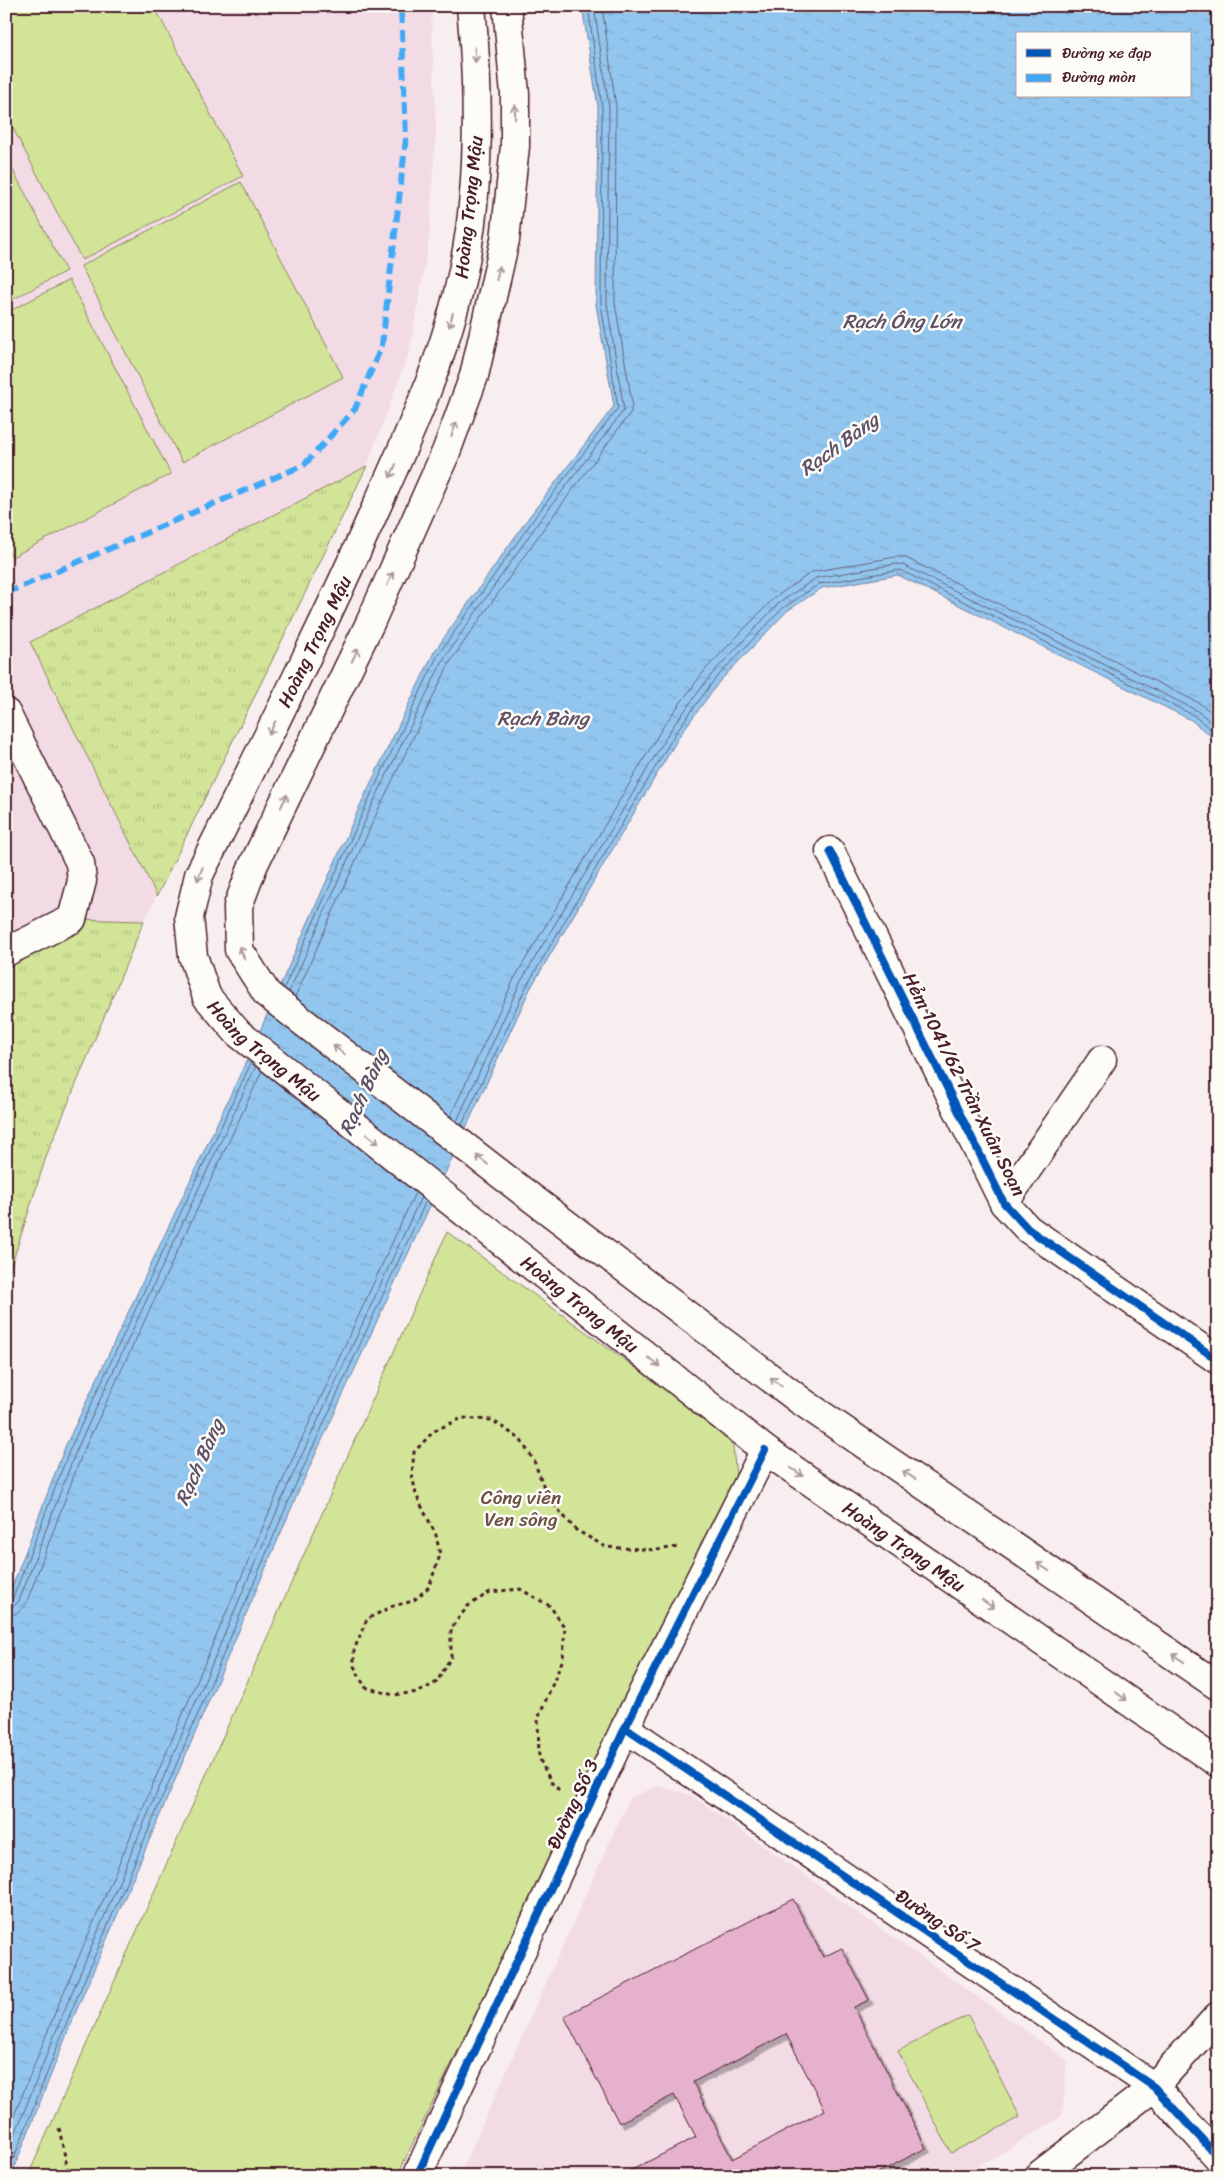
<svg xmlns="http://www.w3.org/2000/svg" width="1224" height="2182" font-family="Sriracha,sans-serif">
  <defs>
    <pattern id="grass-tufts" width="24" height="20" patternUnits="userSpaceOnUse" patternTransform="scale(1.25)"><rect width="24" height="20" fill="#d1e498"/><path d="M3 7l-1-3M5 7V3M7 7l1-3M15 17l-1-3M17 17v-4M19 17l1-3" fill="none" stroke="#b5c383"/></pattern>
    <pattern id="water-ripples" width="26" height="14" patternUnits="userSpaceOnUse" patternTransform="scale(1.25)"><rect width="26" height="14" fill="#92c6ef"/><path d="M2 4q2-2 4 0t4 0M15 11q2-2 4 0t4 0" fill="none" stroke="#7faacd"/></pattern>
    <filter id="shadow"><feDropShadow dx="4.5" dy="4.5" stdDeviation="0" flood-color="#0004"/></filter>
  </defs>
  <rect width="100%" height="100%" fill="#f8edef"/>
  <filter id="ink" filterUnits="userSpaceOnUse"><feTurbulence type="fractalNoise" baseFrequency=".02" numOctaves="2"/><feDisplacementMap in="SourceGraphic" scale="10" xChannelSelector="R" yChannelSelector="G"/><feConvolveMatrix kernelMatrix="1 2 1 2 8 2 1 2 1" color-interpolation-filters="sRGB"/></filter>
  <g filter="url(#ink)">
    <g fill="#f2dbe5">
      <path d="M6,6H431L436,128L429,241L410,349L367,466L144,921L47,1154L6,1287Z"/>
      <path d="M658,1786L691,1795L1067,2060L1062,2116L1000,2154L957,2176H459L629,1799Z"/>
    </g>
    <g fill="url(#grass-tufts)" stroke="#8e8262">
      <path d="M367,466L157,896L30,642Z"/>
      <path d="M72,919L144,921L47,1154L6,1282V952Z"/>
    </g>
    <g fill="#d1e498" stroke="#8e8262">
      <path d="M6,6H154L243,176L82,260L6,115Z"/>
      <path d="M6,157L66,271L6,303Z"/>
      <path d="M241,182L343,377L182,462L81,266Z"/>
      <path d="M69,280L171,474L12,557L6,546V313Z"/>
      <path d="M447,1232L718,1427L733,1447L736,1476L397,2176H28Z"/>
      <path d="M968,2015L1020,2117L951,2153L898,2051Z"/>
    </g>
    <path fill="url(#water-ripples)" stroke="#7583a1" fill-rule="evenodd" d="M582,6H1218V742L1191,720L898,575L822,588L787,611L719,682L680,735L530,989L300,1488L74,2016L11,2176H6V1603L65,1447L251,1051L363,799L434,652L529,517L614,406L596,305L598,107ZM1018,34H1190V96H1018Z"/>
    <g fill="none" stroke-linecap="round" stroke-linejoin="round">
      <g stroke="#676279" stroke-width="1">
        <path d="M284,988L368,801L438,655L533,520L618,408L601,304L602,107L588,6"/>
        <path d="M289,992L373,803L444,658L538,523L624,410L607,304L609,107L594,6"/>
        <path d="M295,997L380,806L450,662L544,528L631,412L632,403L615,303L616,107L602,6"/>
        <path d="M450,1117L514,979L664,725L705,670L774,598L812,572L895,557H904L1199,703L1218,717"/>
        <path d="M457,1121L520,983L671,729L711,675L779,603L816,578L896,564L903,565L1196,710L1218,727"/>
        <path d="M462,1125L526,987L676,732L715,679L783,608L819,584L900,570L1193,715L1218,735"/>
        <path d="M6,1602L13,1598L70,1449L251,1063"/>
        <path d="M6,1608L14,1606L19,1601L76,1451L256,1066"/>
        <path d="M6,1616L18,1613L26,1604L82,1454L262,1071"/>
        <path d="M6,2136L57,2008L283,1480L415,1193"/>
        <path d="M6,2157L64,2011L289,1483L421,1197"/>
        <path d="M7,2176L70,2014L295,1486L426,1201"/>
      </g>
    </g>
    <path fill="#e5b1cd" stroke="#4a1f2b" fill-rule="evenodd" filter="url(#shadow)" d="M793,1899L823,1957L842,1948L869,2000L854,2007L926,2148L872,2176H620L696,2137L674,2095L619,2123L564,2016ZM786,2034L825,2110L732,2159L693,2082Z"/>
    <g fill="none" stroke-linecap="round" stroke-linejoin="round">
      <defs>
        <g id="minor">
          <path d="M6,713L80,863L82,881L72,919L6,952"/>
          <path d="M830,851L1004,1203L1028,1229L1218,1360"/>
          <path d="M1004,1203L1102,1060"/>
          <path d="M625,1728L1154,2087L1218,2157"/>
          <path d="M417,2176L625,1728L765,1450"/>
          <path d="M1038,2176L1154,2087L1218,2016"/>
        </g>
        <g id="major">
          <path id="s1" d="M471,6C479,91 481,182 464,266C447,352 411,431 375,510C320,634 259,754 199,875L189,917L193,956L207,997L238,1033L765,1450L1218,1763"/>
          <path d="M507,6L515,94V146L505,240L474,376L446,452L370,623L253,866L238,906L239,950L267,994L521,1190L801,1401L1218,1686"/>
        </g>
      </defs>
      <use href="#minor" stroke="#4a1f2b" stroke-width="31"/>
      <use href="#major" stroke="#4a1f2b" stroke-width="31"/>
      <g stroke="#4a1f2b" stroke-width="3" stroke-dasharray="4 4" stroke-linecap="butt">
        <path d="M559,1790L551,1782L539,1758L538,1719L563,1659L565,1628L550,1606L520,1589L490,1592L468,1606L451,1628V1657L437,1682L419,1692L393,1695L365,1687L354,1666V1650L367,1619L393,1606L413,1601L429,1587L440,1555L436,1535L416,1495L412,1474L414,1452L434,1431L462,1418L492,1420L520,1439L534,1461L548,1498L576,1530L606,1547L656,1550L679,1547"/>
        <path d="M59,2128L69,2176"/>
      </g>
      <use href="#minor" stroke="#fdfcf7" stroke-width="28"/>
      <use href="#major" stroke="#fdfcf7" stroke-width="28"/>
      <path stroke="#3fa9f5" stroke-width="6" stroke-dasharray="12 6" stroke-linecap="butt" d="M6,593L304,465L355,409L382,345L406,139L401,6"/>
      <defs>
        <g id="cycleway">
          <path d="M830,851L1004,1203L1028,1229L1218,1360"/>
          <path d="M625,1728L1154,2087L1218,2157"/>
          <path d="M417,2176L625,1728L765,1450"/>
        </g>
      </defs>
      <use href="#cycleway" stroke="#fdfcf7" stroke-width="11"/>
      <use href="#cycleway" stroke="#0057b8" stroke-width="8"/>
    </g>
    <defs><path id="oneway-shaft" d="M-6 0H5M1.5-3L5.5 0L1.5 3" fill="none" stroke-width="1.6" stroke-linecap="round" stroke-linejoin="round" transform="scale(1.25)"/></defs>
    <g stroke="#ac999b">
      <use href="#oneway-shaft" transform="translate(475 55) rotate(87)"/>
      <use href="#oneway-shaft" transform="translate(515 112) rotate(-90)"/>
      <use href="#oneway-shaft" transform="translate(498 273) rotate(-78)"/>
      <use href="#oneway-shaft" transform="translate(451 320) rotate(104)"/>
      <use href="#oneway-shaft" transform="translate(454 429) rotate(-70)"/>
      <use href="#oneway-shaft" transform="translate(393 471) rotate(114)"/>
      <use href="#oneway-shaft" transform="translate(390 579) rotate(-66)"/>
      <use href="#oneway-shaft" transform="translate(355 655) rotate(-64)"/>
      <use href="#oneway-shaft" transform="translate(272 728) rotate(116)"/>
      <use href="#oneway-shaft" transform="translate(284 801) rotate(-64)"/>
      <use href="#oneway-shaft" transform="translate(200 874) rotate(111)"/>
      <use href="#oneway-shaft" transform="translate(242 953) rotate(-112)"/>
      <use href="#oneway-shaft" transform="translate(339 1050) rotate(-142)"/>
      <use href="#oneway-shaft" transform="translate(373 1139) rotate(38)"/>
      <use href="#oneway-shaft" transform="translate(482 1160) rotate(-142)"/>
      <use href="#oneway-shaft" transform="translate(654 1362) rotate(39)"/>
      <use href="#oneway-shaft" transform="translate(776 1382) rotate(-143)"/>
      <use href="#oneway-shaft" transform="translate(797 1472) rotate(35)"/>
      <use href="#oneway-shaft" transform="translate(909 1475) rotate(-146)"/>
      <use href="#oneway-shaft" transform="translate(1043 1567) rotate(-146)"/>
      <use href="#oneway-shaft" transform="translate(988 1604) rotate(35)"/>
      <use href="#oneway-shaft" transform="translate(1178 1658) rotate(-146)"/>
      <use href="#oneway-shaft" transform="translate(1121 1696) rotate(35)"/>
    </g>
  </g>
  <g text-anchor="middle" stroke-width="5" stroke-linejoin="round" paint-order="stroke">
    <g font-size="19" fill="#4a1f2b" stroke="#fdfcf7">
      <text transform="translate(468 207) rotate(-84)" y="7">Hoàng Trọng Mậu</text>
      <text transform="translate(314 641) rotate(-64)" y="7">Hoàng Trọng Mậu</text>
      <text dy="7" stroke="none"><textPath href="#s1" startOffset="1131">Hoàng Trọng Mậu</textPath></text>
      <text transform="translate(965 1084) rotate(63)" y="7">Hẻm 1041/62 Trần Xuân Soạn</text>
      <text dy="7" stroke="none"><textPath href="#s1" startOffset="1536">Hoàng Trọng Mậu</textPath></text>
      <text dy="7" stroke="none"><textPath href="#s1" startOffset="1941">Hoàng Trọng Mậu</textPath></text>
      <text transform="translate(572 1804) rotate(-65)" y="7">Đường Số 3</text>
      <text transform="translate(938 1920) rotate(34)" y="7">Đường Số 7</text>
    </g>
    <g font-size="19" fill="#6c5046" stroke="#fdfcf7">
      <text x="521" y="1504">Công viên<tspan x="521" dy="22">Ven sông</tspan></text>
    </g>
    <g font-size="20" font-style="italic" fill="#605166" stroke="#fdfcf7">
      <text x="902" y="328">Rạch Ông Lớn</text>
      <text transform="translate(839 444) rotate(-36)" y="7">Rạch Bàng</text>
      <text x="543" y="725">Rạch Bàng</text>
      <text transform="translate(363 1092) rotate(-66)" y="7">Rạch Bàng</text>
      <text transform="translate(199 1462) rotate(-66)" y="7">Rạch Bàng</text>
    </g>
  </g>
  <rect width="1224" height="2182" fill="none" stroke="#fdfcf7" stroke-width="25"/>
  <rect x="12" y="12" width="1199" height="2157" fill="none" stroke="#4a1f2b" stroke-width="2" filter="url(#ink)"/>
  <rect x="1016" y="32" width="175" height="65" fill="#fdfcf7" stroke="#b5a4a5"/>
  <rect x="1026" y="49" width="25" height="8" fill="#0057b8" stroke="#b5a4a5"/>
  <text x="1062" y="58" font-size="15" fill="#4a1f2b">Đường xe đạp</text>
  <rect x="1026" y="74" width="25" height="8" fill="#3fa9f5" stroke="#b5a4a5"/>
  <text x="1062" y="82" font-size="15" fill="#4a1f2b">Đường mòn</text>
</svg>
